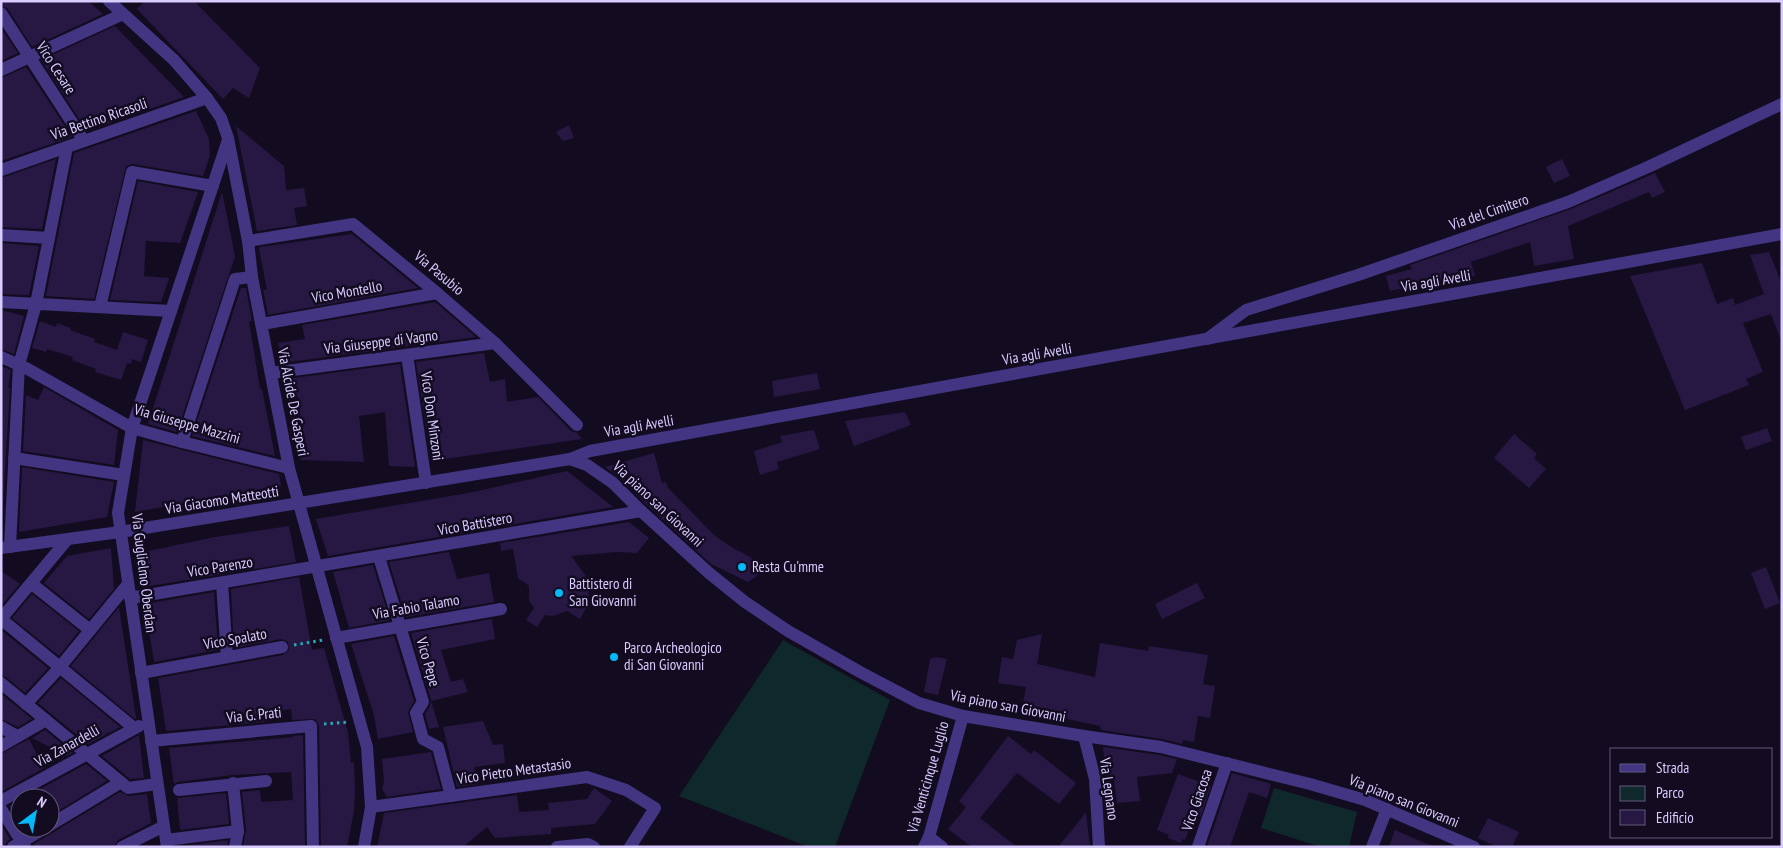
<svg xmlns="http://www.w3.org/2000/svg" width="1783" height="848" font-family="'PT Sans Narrow',sans-serif">
  <rect width="100%" height="100%" fill="#130c21"/>
  <g fill="#0f282b">
    <path d="M783,640L890,700L835,847H809L679,796Z"/>
    <path d="M1274,788L1357,812L1349,847H1321L1261,828Z"/>
  </g>
  <g fill="#271743">
    <path d="M1,1H88L103,14L32,47L8,9L1,5Z"/>
    <path d="M145,1H194L260,68L249,98L233,88L223,99L137,9Z"/>
    <path d="M115,26L184,97L87,131L41,60Z"/>
    <path d="M1,28L18,53L1,61Z"/>
    <path d="M26,67L72,137L1,161V78Z"/>
    <path d="M196,111L209,139L210,155L203,176L133,164L126,166L94,299L46,296L74,153Z"/>
    <path d="M569,125L574,138L563,141L556,132Z"/>
    <path d="M236,126L284,166L286,190L304,188L307,206L294,208L297,225L257,231Z"/>
    <path d="M56,159L42,229L1,227V178Z"/>
    <path d="M1562,159L1570,176L1554,183L1546,167Z"/>
    <path d="M1655,173L1665,192L1652,198L1649,192L1568,226L1574,259L1534,266L1530,242L1471,262L1475,276L1417,287V285L1390,291L1386,276L1412,269L1410,265L1571,209Z"/>
    <path d="M138,181L198,192L180,243L146,241L144,276L169,278L161,302L110,300Z"/>
    <path d="M222,192L235,256L177,432L148,424Z"/>
    <path d="M352,234L418,288L268,315L263,289L267,290L259,249L260,247Z"/>
    <path d="M1,243L39,246L29,295L1,294Z"/>
    <path d="M1769,252L1782,284V337L1780,338L1771,314L1743,323L1763,372L1746,379L1749,385L1685,410L1630,276L1702,263L1717,304L1733,298L1735,305L1764,294L1750,255Z"/>
    <path d="M241,288H246L252,321H249L260,389H262L275,456L192,436Z"/>
    <path d="M435,302L476,337L282,363L278,343L305,339L302,325Z"/>
    <path d="M1,310L24,316L14,354L1,349Z"/>
    <path d="M40,321L56,327L57,323L71,328L70,330L95,339L94,342L117,350L123,332L148,340L141,362L132,359L131,364L127,363L121,380L95,372L96,369L72,360L73,357L47,349L46,352L32,348Z"/>
    <path d="M484,353L490,382L505,379L507,402L538,397L571,431L577,433L582,439L431,461L416,362Z"/>
    <path d="M400,364L415,467L389,466L385,412L359,416L364,462L301,460L297,430H302L298,397L289,398L286,379Z"/>
    <path d="M1,366L11,370L8,387L10,388L1,535Z"/>
    <path d="M817,373L820,389L774,397L772,381Z"/>
    <path d="M44,387L118,430L114,465L23,451L26,395L38,400Z"/>
    <path d="M905,412L911,425L854,446L845,421Z"/>
    <path d="M1767,428L1772,441L1746,450L1741,437Z"/>
    <path d="M814,430L820,449L777,462L779,469L760,475L754,451L782,442L780,436Z"/>
    <path d="M1514,434L1537,454L1534,458L1546,469L1529,488L1494,458Z"/>
    <path d="M143,440L279,474L281,486L250,491L251,502L237,505L236,494L135,512Z"/>
    <path d="M654,453L662,483L666,482L668,488L715,536L734,549L745,554L768,568L748,582L711,564L647,505L619,477L605,467Z"/>
    <path d="M22,467L114,482L107,517L19,532Z"/>
    <path d="M567,471L613,507L328,556L316,519L474,492Z"/>
    <path d="M629,522L649,538L637,553L618,552L571,556L588,579L589,603L580,619L567,611L553,616L545,615L537,627L526,620L534,608L529,601V586L518,578L513,549L501,551L500,543Z"/>
    <path d="M289,526L296,562L144,587L139,553L215,537Z"/>
    <path d="M111,548L114,589L89,619L44,583L67,556Z"/>
    <path d="M449,552L457,579L489,573L494,602L406,617L389,562Z"/>
    <path d="M373,565L390,620L349,628L333,572Z"/>
    <path d="M1766,567L1780,603L1765,609L1751,573Z"/>
    <path d="M1,571L20,584L1,606Z"/>
    <path d="M299,577L312,650L324,648L348,733L351,763L354,762L355,791L354,811L347,847H321L319,726L315,719L292,720L291,709L264,713L265,722L166,731L158,678L283,655L289,650L288,642L281,639L234,648L231,589Z"/>
    <path d="M1197,583L1205,598L1162,619L1155,604Z"/>
    <path d="M214,592L218,650L154,662L145,604Z"/>
    <path d="M32,594L79,631L59,656L12,618Z"/>
    <path d="M119,607L136,718L135,719L71,666Z"/>
    <path d="M492,619L495,639L441,650L451,682L463,679L468,692L431,701L439,727L429,729L425,714L430,706L431,700L411,633Z"/>
    <path d="M1,630L48,668L25,693L6,677L1,675Z"/>
    <path d="M1042,634L1037,664L1095,677L1100,643L1148,651L1149,646L1208,655L1203,684L1215,686L1210,718L1198,716L1194,742L1183,740L1182,744L1162,739L1101,730L1100,726L1044,714V712L1022,709L1026,687L998,683L1002,657L1013,659L1017,640Z"/>
    <path d="M394,636L414,701L408,712L413,732L378,739L374,715L351,644Z"/>
    <path d="M937,657L947,659L938,695L924,692L930,659Z"/>
    <path d="M61,678L120,727L88,744L38,703Z"/>
    <path d="M1,694L21,710L32,719L18,727L1,719Z"/>
    <path d="M483,721L493,745L503,744L505,763L474,767L479,784L457,787L443,727Z"/>
    <path d="M45,730L73,753L67,756L32,738Z"/>
    <path d="M139,735L144,778L130,779L102,756Z"/>
    <path d="M303,735L305,847H243L246,830L242,792L260,790L261,802L293,800L291,772L232,775L178,782L174,784L169,748L294,737L293,736Z"/>
    <path d="M1008,736L1031,754L1034,750L1076,783L1059,804L1017,773L980,818L1017,847H972L948,829L966,807L959,801Z"/>
    <path d="M29,739L44,768L1,792V754Z"/>
    <path d="M1103,747L1159,755L1177,759L1172,773L1137,777L1140,801L1117,803L1114,779L1106,778Z"/>
    <path d="M431,752L441,789L387,797L382,789L384,782L382,759Z"/>
    <path d="M86,764L107,781L50,816V798H24Z"/>
    <path d="M1232,773L1271,784L1267,798L1249,792L1230,847H1207Z"/>
    <path d="M1178,774L1211,786L1200,818L1198,807L1185,840L1182,839L1181,843L1168,838L1169,835L1157,830Z"/>
    <path d="M594,788L612,801L595,824L551,828V834L495,838L487,827L463,847H377L384,813L517,795L519,812L549,810L548,803L587,799Z"/>
    <path d="M120,792L129,796L147,794L151,823L118,840L114,847H36L34,844Z"/>
    <path d="M226,793L229,824L180,830L177,798Z"/>
    <path d="M20,800V824L9,806Z"/>
    <path d="M1086,812L1090,847H1058L1077,824Z"/>
    <path d="M1488,818L1519,832L1512,847H1497L1478,838Z"/>
    <path d="M1,825L10,839L3,847H1Z"/>
    <path d="M1395,830L1434,847H1389Z"/>
    <path d="M228,840L227,847L184,846Z"/>
  </g>
  <g fill="none" stroke-linecap="round" stroke-linejoin="round">
    <g stroke="#28aab6" stroke-width="3" stroke-dasharray="2.5 4" stroke-linecap="butt">
      <path d="M294,645L323,640"/>
      <path d="M324,724L348,722"/>
    </g>
    <g stroke="#433582" stroke-width="12">
      <path d="M109,1L174,60L207,98L221,118L228,138L248,241L252,277L289,468L367,747L371,807L364,847"/>
      <path d="M1,13L84,141"/>
      <path d="M1,70L123,14"/>
      <path d="M1,170L207,98"/>
      <path d="M1,235L49,238"/>
      <path d="M248,241L353,224L437,293L495,343L577,425"/>
      <path d="M1,302L171,311"/>
      <path d="M100,307L132,172L213,186"/>
      <path d="M262,324L437,293"/>
      <path d="M1207,339L1246,310L1358,275L1568,202L1648,167L1782,104"/>
      <path d="M407,355L426,483"/>
      <path d="M1,357L26,368L132,428L182,442L289,468"/>
      <path d="M271,373L495,343"/>
      <path d="M182,442L235,279L252,277"/>
      <path d="M14,458L124,475"/>
      <path d="M570,459L587,465L613,483L641,511L709,573L745,602L788,631L860,672L919,703L963,716L1084,736L1161,747L1310,784L1365,800L1474,847"/>
      <path d="M10,547L19,365L36,304L67,147"/>
      <path d="M1,548L120,532L570,459L590,451L1782,234"/>
      <path d="M379,557L423,702L416,713L423,739L438,747L451,796"/>
      <path d="M222,583L227,657"/>
      <path d="M32,584L90,630"/>
      <path d="M130,598L641,511"/>
      <path d="M1,619L134,728"/>
      <path d="M1,619L67,540"/>
      <path d="M336,638L501,609"/>
      <path d="M141,673L282,647"/>
      <path d="M1,683L128,788L157,784"/>
      <path d="M26,704L60,667L128,584"/>
      <path d="M1,727L17,736"/>
      <path d="M1084,736L1095,779L1099,847"/>
      <path d="M151,741L311,726L313,847"/>
      <path d="M1,746L46,720"/>
      <path d="M233,783L238,831L235,847"/>
      <path d="M179,790L266,781"/>
      <path d="M1,801L139,726"/>
      <path d="M371,807L587,777L626,790L655,808L630,847"/>
      <path d="M1,809L25,847"/>
      <path d="M50,825L121,782"/>
      <path d="M929,837L942,847"/>
      <path d="M166,840L238,831"/>
      <path d="M13,847L45,828"/>
      <path d="M122,847L164,826"/>
      <path d="M167,847L118,513L132,428L228,140"/>
      <path d="M557,847L588,844L594,847"/>
      <path d="M924,847L929,837L963,716"/>
      <path d="M1198,847L1227,763"/>
      <path d="M1372,847L1387,809"/>
    </g>
  </g>
  <g fill="#00b9f7" stroke="#130c21" stroke-width="2">
    <circle cx="742" cy="567" r="5"/>
    <circle cx="559" cy="593" r="5"/>
    <circle cx="614" cy="657" r="5"/>
  </g>
  <g text-anchor="middle" stroke-width="5" stroke-linejoin="round" paint-order="stroke">
    <g font-size="15" fill="#d9ccff" stroke="#130c21">
      <text transform="translate(56 68) rotate(57)" y="5">Vico Cesare</text>
      <text transform="translate(99 119) rotate(-19)" y="5">Via Bettino Ricasoli</text>
      <text transform="translate(1489 212) rotate(-19)" y="5">Via del Cimitero</text>
      <text transform="translate(439 273) rotate(40)" y="5">Via Pasubio</text>
      <text transform="translate(1436 281) rotate(-10)" y="5">Via agli Avelli</text>
      <text transform="translate(347 292) rotate(-10)" y="5">Vico Montello</text>
      <text transform="translate(381 342) rotate(-7)" y="5">Via Giuseppe di Vagno</text>
      <text transform="translate(1037 354) rotate(-10)" y="5">Via agli Avelli</text>
      <text transform="translate(293 402) rotate(79)" y="5">Via Alcide De Gasperi</text>
      <text transform="translate(432 416) rotate(82)" y="5">Vico Don Minzoni</text>
      <text transform="translate(187 424) rotate(16)" y="5">Via Giuseppe Mazzini</text>
      <text transform="translate(639 426) rotate(-10)" y="5">Via agli Avelli</text>
      <text transform="translate(222 500) rotate(-9)" y="5">Via Giacomo Matteotti</text>
      <text transform="translate(658 504) rotate(43)" y="5">Via piano san Giovanni</text>
      <text transform="translate(475 524) rotate(-10)" y="5">Vico Battistero</text>
      <text transform="translate(220 567) rotate(-9)" y="5">Vico Parenzo</text>
      <text transform="translate(144 573) rotate(83)" y="5">Via Guglielmo Oberdan</text>
      <text transform="translate(416 607) rotate(-10)" y="5">Via Fabio Talamo</text>
      <text transform="translate(235 639) rotate(-10)" y="5">Vico Spalato</text>
      <text transform="translate(428 662) rotate(74)" y="5">Vico Pepe</text>
      <text transform="translate(1008 706) rotate(11)" y="5">Via piano san Giovanni</text>
      <text transform="translate(254 715) rotate(-6)" y="5">Via G. Prati</text>
      <text transform="translate(67 746) rotate(-29)" y="5">Via Zanardelli</text>
      <text transform="translate(514 771) rotate(-8)" y="5">Vico Pietro Metastasio</text>
      <text transform="translate(928 777) rotate(-74)" y="5">Via Venticinque Luglio</text>
      <text transform="translate(1109 789) rotate(82)" y="5">Via Legnano</text>
      <text transform="translate(1197 800) rotate(-71)" y="5">Vico Giacosa</text>
      <text transform="translate(1404 801) rotate(22)" y="5">Via piano san Giovanni</text>
    </g>
    <g font-size="15" fill="#d9ccff" stroke="#130c21" text-anchor="start">
      <text x="752" y="572">Resta Cu'mme</text>
      <text x="569" y="589">Battistero di<tspan x="569" dy="17">San Giovanni</tspan></text>
      <text x="624" y="653">Parco Archeologico<tspan x="624" dy="17">di San Giovanni</tspan></text>
    </g>
  </g>
  <rect width="1783" height="848" fill="none" stroke="#d9ccff" stroke-width="5"/>
  <rect x="1610" y="748" width="162" height="90" fill="#130c21" stroke="#62597a"/>
  <rect x="1620" y="764" width="25" height="8" fill="#433582" stroke="#62597a"/>
  <text x="1656" y="773" font-size="15" fill="#d9ccff">Strada</text>
  <rect x="1620" y="786" width="25" height="15" fill="#0f282b" stroke="#62597a"/>
  <text x="1656" y="798" font-size="15" fill="#d9ccff">Parco</text>
  <rect x="1620" y="810" width="25" height="15" fill="#271743" stroke="#62597a"/>
  <text x="1656" y="823" font-size="15" fill="#d9ccff">Edificio</text>
  <g transform="translate(35 813) rotate(32)"><circle r="24" fill="#130c21" stroke="#62597a"/>
  <path d="M0-4L9 19L0 12L-9 19Z" fill="#00b9f7"/>
  <text y="-8" font-size="14" font-weight="bold" text-anchor="middle" fill="#d9ccff">N</text>
  </g>
</svg>
